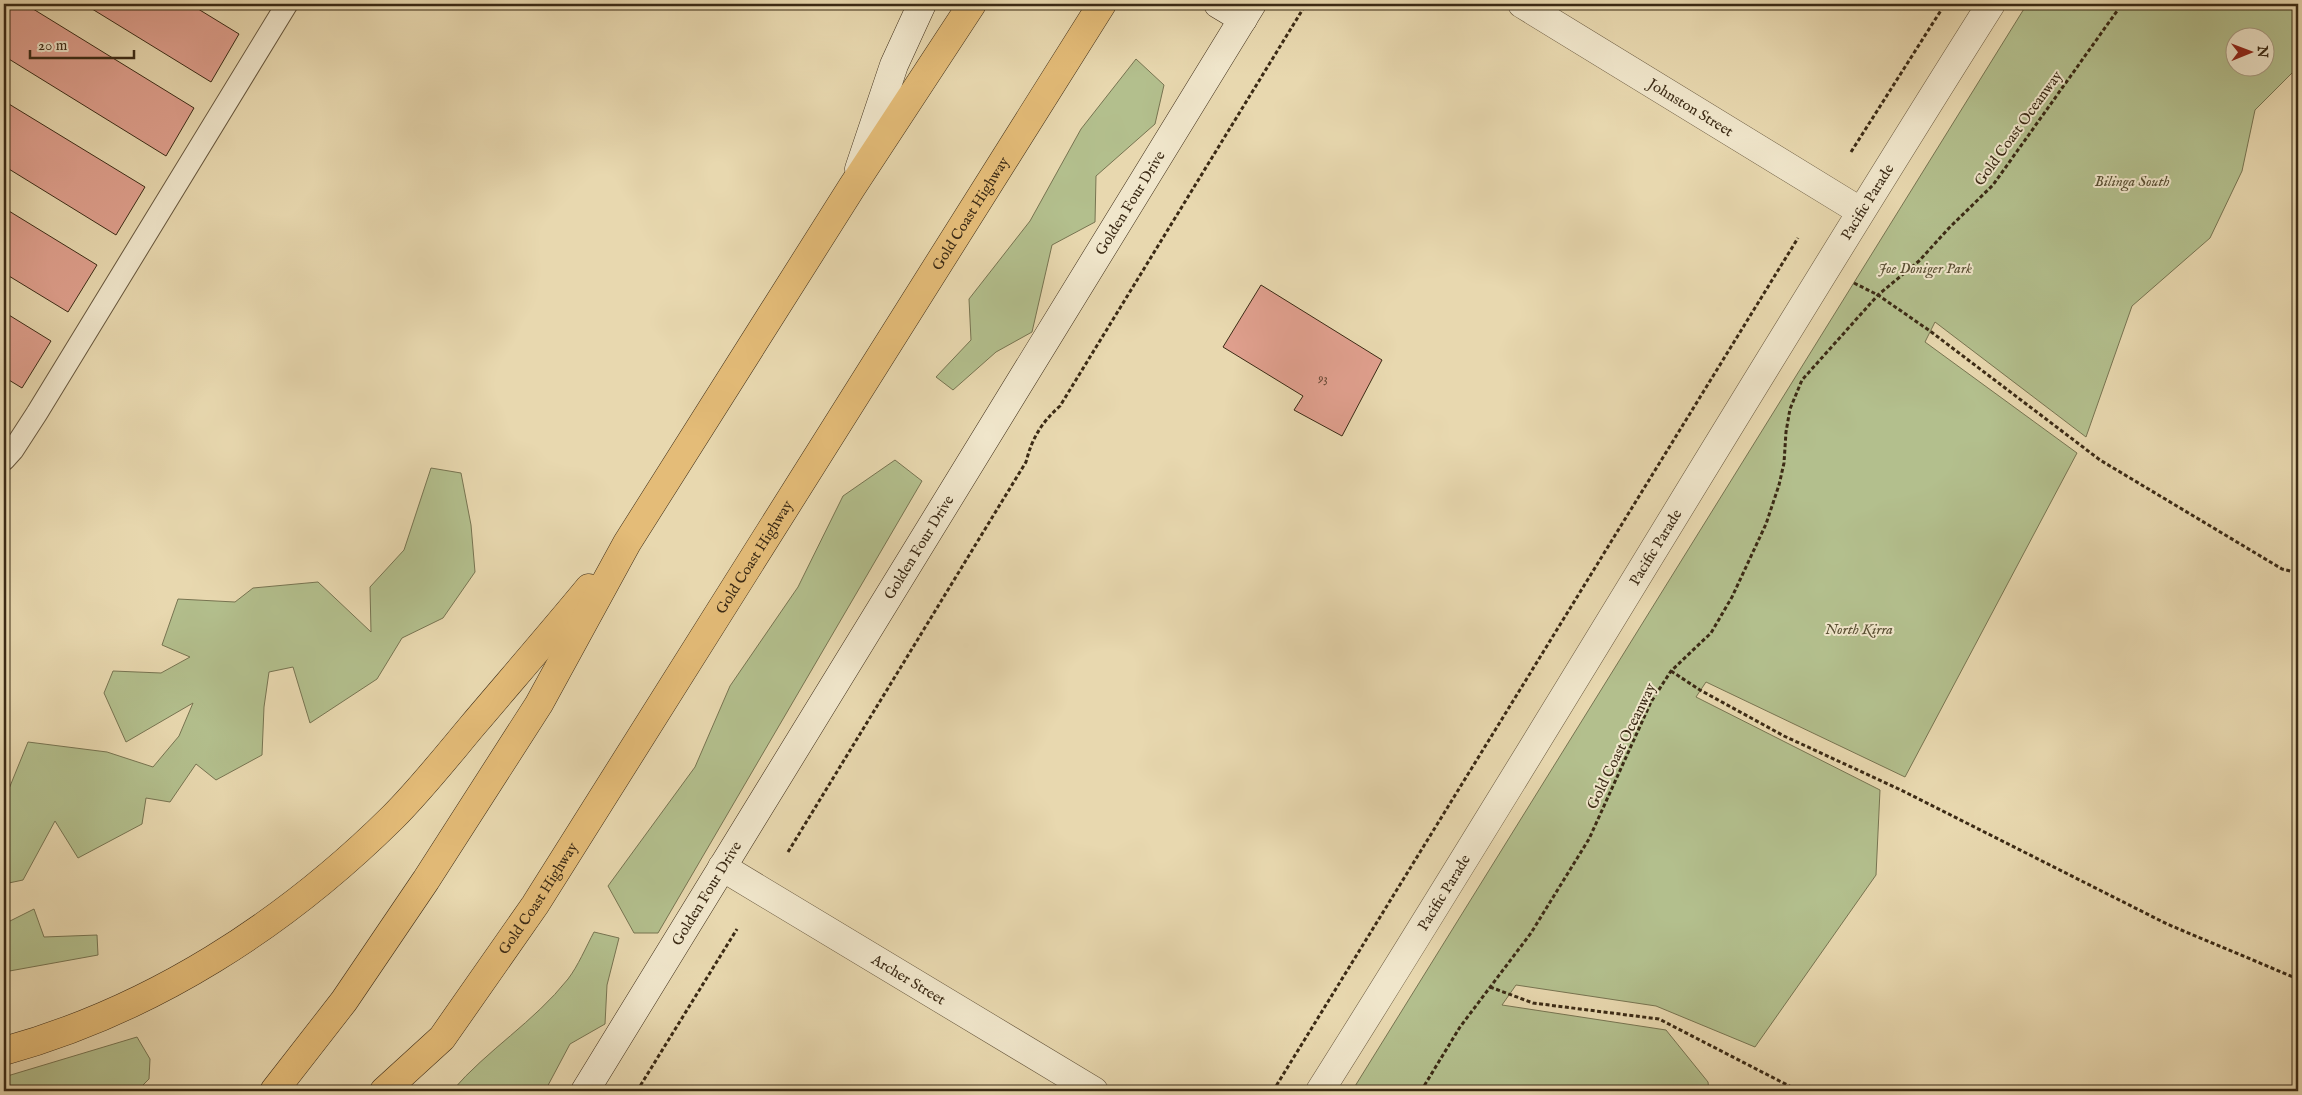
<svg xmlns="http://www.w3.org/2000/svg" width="2302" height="1095" font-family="'IM FELL English',serif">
  <rect width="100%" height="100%" fill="#e8d8af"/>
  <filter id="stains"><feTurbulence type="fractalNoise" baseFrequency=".004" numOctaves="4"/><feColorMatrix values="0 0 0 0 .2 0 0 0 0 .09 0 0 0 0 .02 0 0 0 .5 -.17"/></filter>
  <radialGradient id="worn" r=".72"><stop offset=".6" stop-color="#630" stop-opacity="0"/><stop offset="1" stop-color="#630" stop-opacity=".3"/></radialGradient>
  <g fill="#b3bf8d" stroke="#777451" fill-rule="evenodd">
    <path d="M2027,4H2298V67L2255,110L2242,171L2210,238L2132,306L2086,437L1935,322L1925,342L2077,453L1905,777L1706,682L1696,697L1880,790L1876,875L1755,1047L1656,1006L1516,985L1502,1005L1666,1030L1708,1082L1709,1091H1352ZM2234,38H2264V68H2234Z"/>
    <path d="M1136,59L1164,85L1155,124L1096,176L1095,222L1052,245L1032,332L996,352L953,390L936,377L971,340L969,299L1030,221L1081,129Z"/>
    <path d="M895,460L922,481L658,933H634L608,886L695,767L730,686L798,587L843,496Z"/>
    <path d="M431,468L461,473L471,525L475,572L443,618L402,638L377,679L310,723L293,667L269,672L264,707L262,755L216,780L196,764L170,802L146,798L142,824L78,858L55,821L23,880L4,884V801L28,742L107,752L153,767L179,736L193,703L126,742L104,693L113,671L161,673L190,657L162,645L178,599L235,602L253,588L318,582L371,632L370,587L404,550Z"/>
    <path d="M34,909L44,937L97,935L98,955L4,972V924Z"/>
    <path d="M594,932L619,938L607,985L605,1024L570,1044L545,1091H452C487,1050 534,1022 568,979C578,966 586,947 594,932Z"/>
    <path d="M137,1037L150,1059L149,1079L137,1091H4V1077Z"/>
  </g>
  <g fill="#df9f8d" stroke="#3b2a15">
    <path d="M4,4H25L194,108L166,156L4,56Z"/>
    <path d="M84,4H190L239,34L211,82Z"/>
    <path d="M4,101L145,187L116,235L4,166Z"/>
    <path d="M4,208L97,265L68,312L4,273Z"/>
    <path d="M1261,285L1382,360L1342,436L1294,410L1303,396L1223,347Z"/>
    <path d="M4,312L51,341L22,388L4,377Z"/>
  </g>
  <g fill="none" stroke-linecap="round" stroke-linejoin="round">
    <defs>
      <path id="lane" d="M4,460L13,450L37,413L287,4"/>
      <g id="street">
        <path id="s1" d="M1522,4L1860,211"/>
        <path id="s2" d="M722,867L1094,1091"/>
        <path id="s3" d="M1320,1091C1547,731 1763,364 1991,4"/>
      </g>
      <g id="secondary">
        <path d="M1218,4L1243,19"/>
        <path d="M859,169L894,65L922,4"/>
        <path id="s4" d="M585,1091L1252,4"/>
      </g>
      <g id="highway">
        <path d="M4,1051C152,1010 284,925 393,817C421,789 447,756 473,725C512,679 551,634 589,588"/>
        <path d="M274,1091L344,1001L426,880L539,704L627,543L852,187L972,4"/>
        <path id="s5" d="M384,1091L442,1038L535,905L1102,4"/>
      </g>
    </defs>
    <use href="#lane" stroke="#66563c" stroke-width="23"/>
    <use href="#street" stroke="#66563c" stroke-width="29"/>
    <use href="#secondary" stroke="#3b2a15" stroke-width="29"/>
    <use href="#highway" stroke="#3b2a15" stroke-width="29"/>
    <g stroke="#3b2a15" stroke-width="3" stroke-dasharray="4 2.5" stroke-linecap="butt">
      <path d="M1851,152L1945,4"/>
      <path d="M1854,283L1878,295L1930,331L2100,460L2282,569L2298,573"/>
      <path d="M1671,671L1700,690L1784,736L1901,790L2167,924L2298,979"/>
      <path d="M788,852L1026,462C1032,438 1042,422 1060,406L1306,4"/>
      <path d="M1490,987L1533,1003L1659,1019L1799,1091"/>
      <path d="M637,1091L737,929"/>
      <path d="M1273,1091L1798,238"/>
      <path d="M1421,1091L1460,1027L1531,933L1589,839L1651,702L1671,671L1711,633L1732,597L1766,524L1779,485L1784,463L1786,432L1790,409L1802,380L1878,295L1919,261L1949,228L1993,185L2122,4"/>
    </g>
    <use href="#lane" stroke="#f0e6cb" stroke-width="21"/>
    <use href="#street" stroke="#f0e6cb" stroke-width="28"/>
    <use href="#secondary" stroke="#f0e6cb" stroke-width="28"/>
    <use href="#highway" stroke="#e4bc78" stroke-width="28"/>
  </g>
  <g text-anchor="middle" stroke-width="4" stroke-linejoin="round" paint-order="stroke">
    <g font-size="12" fill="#644733">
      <text x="1323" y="382">93</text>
    </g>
    <g font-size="15" fill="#3b2a15" stroke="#f0e6cb">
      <text dy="5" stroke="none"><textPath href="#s1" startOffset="198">Johnston Street</textPath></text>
      <text transform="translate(2018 128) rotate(-54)" y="5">Gold Coast Oceanway</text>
      <text dy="5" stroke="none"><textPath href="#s4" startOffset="1042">Golden Four Drive</textPath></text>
      <text dy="5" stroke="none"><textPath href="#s3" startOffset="1044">Pacific Parade</textPath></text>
      <text dy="5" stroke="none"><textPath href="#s5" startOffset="1058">Gold Coast Highway</textPath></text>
      <text dy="5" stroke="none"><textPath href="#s3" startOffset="639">Pacific Parade</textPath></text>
      <text dy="5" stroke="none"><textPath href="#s4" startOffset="638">Golden Four Drive</textPath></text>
      <text dy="5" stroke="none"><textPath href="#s5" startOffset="652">Gold Coast Highway</textPath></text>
      <text transform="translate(1621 746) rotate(-64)" y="5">Gold Coast Oceanway</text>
      <text dy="5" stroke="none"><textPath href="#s4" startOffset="232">Golden Four Drive</textPath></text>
      <text dy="5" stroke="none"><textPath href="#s3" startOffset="234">Pacific Parade</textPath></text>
      <text dy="5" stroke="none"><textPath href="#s5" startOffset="248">Gold Coast Highway</textPath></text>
      <text dy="5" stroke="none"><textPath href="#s2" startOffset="218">Archer Street</textPath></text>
    </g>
    <g font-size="15" font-style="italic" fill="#594f33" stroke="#f0e6cb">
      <text x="2132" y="186">Bilinga South</text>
      <text x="1925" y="273">Joe Doniger Park</text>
      <text x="1859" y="634">North Kirra</text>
    </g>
  </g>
  <rect width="2302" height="1095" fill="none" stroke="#e8d8af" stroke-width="20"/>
  <rect x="5" y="5" width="2292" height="1085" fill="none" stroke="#3b2a15" stroke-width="2.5"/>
  <rect x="10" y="10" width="2282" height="1075" fill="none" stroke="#3b2a15"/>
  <g transform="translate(2250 52) rotate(89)"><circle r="24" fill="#f0e6cb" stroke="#a89b82"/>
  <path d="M0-4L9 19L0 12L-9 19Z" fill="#8f2418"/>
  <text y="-8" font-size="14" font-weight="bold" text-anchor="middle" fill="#3b2a15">N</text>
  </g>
  <path d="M30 50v8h104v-8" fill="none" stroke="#3b2a15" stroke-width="2.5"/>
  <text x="38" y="50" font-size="15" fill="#3b2a15" stroke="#f0e6cb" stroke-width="4" paint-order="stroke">20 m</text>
  <rect width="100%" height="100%" filter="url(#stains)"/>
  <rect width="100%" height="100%" fill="url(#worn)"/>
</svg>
